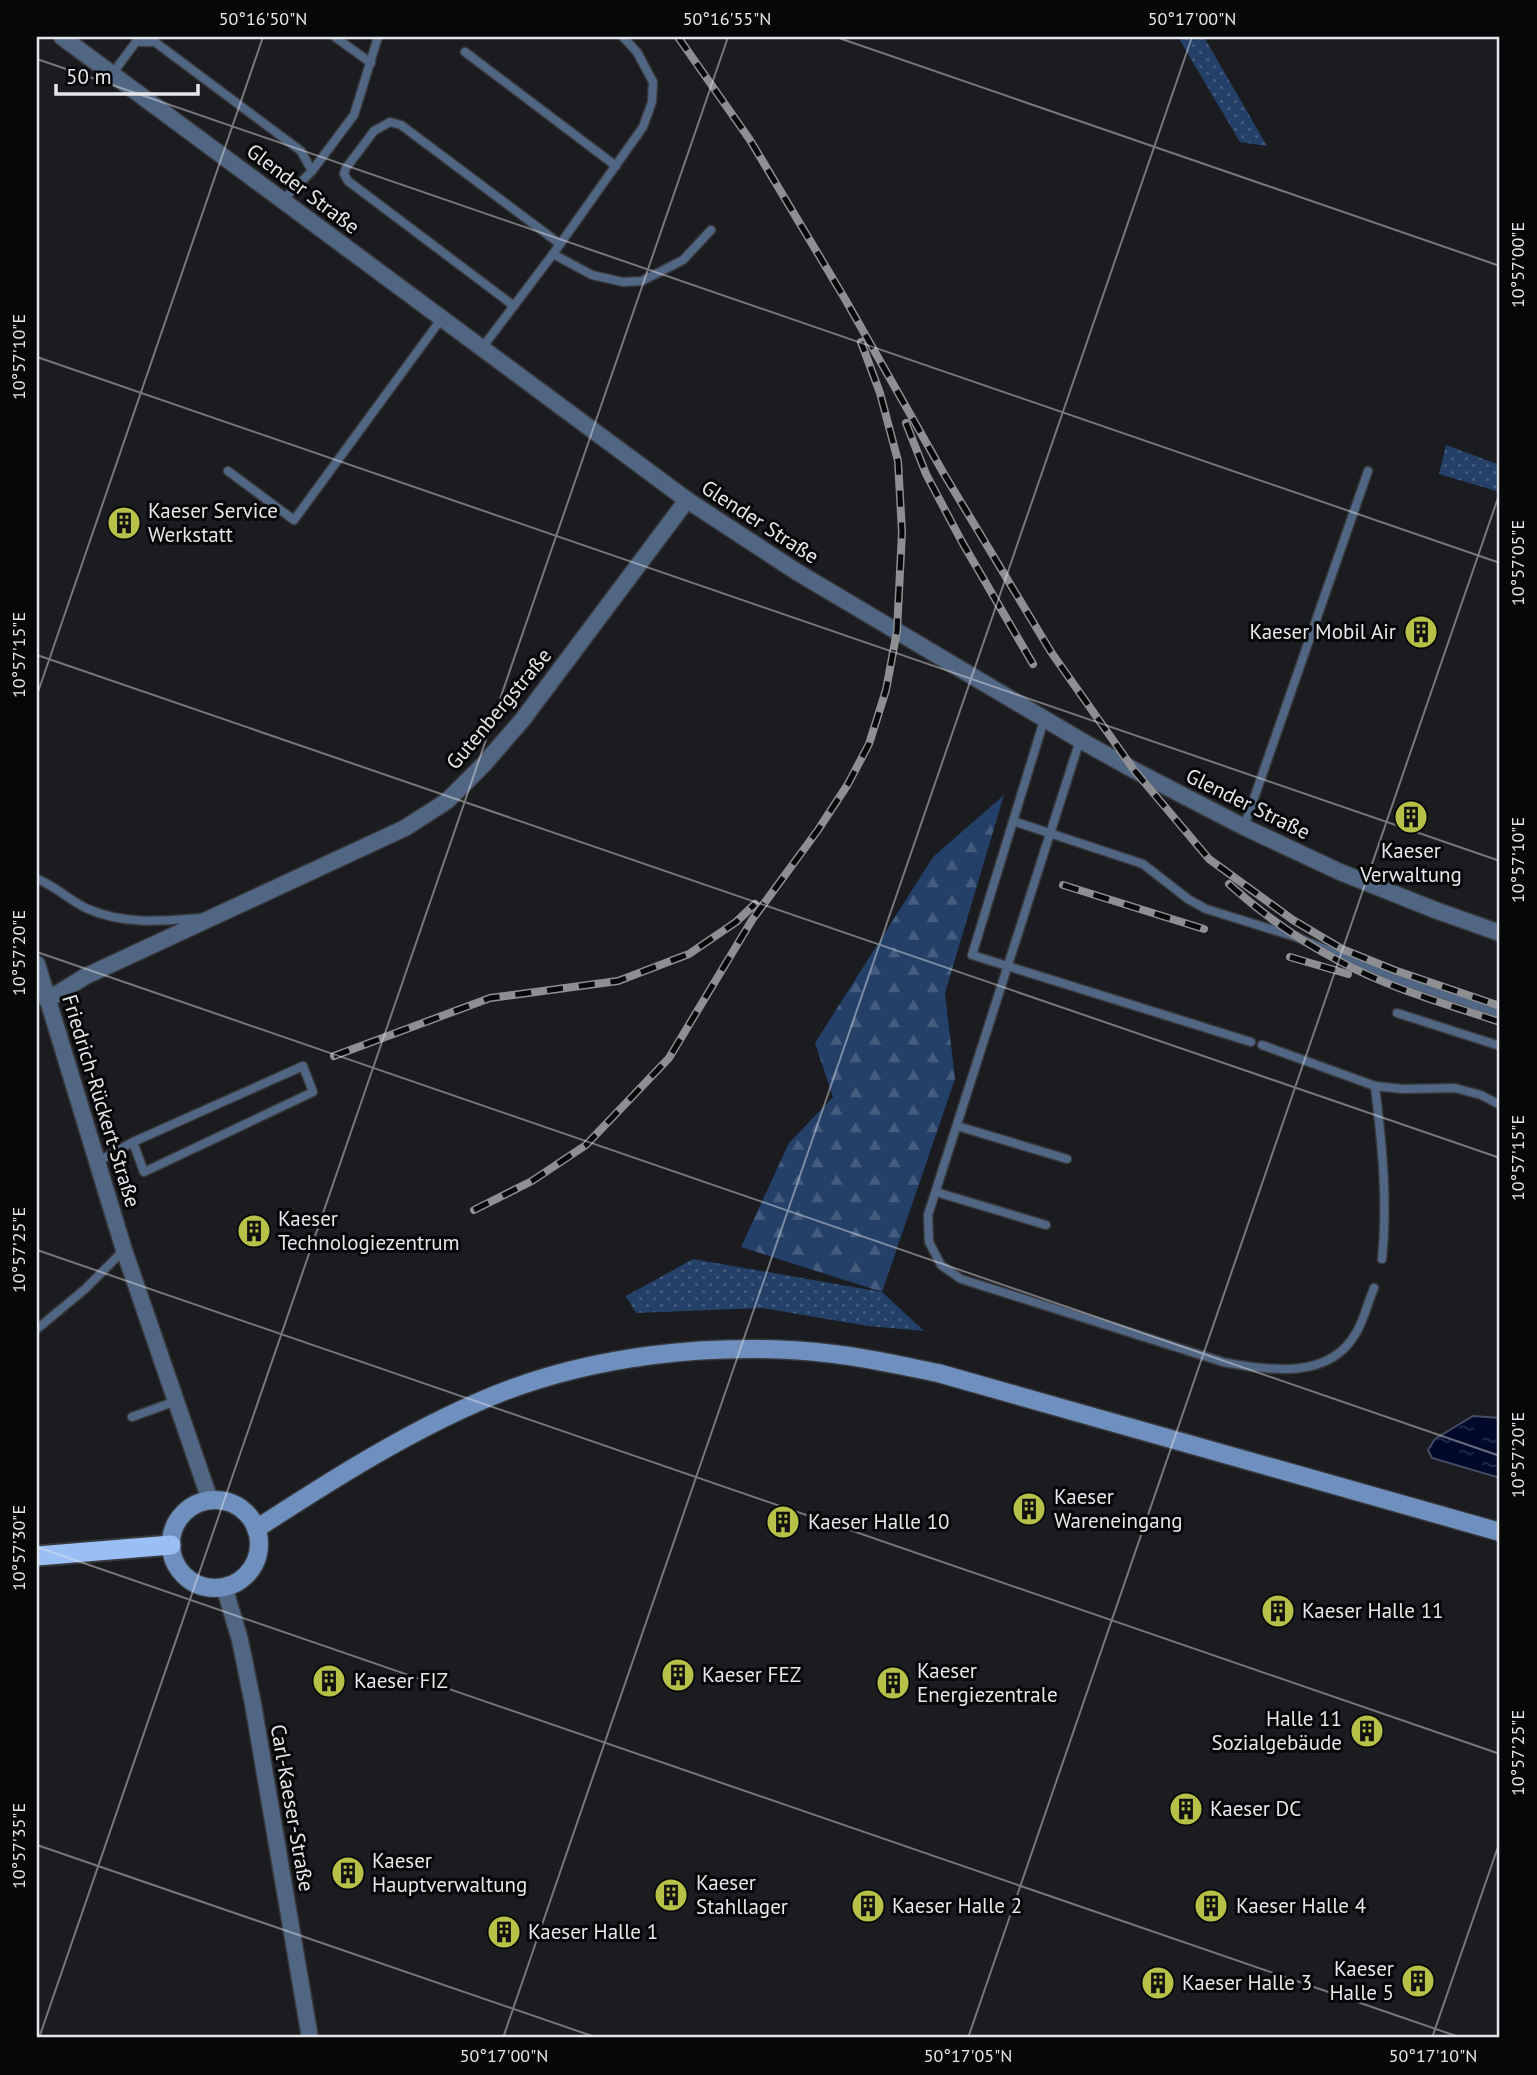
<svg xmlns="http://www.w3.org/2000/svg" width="1537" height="2075" font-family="'PT Sans',sans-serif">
  <defs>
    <pattern id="grass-dots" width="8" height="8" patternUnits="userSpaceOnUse" patternTransform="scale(1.75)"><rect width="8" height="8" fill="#244068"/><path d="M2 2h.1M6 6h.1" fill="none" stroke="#445c7e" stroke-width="1.8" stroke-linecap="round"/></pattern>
    <pattern id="forest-firs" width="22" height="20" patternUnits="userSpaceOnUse" patternTransform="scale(1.75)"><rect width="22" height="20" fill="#244068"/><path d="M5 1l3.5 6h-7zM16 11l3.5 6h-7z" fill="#445c7e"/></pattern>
    <pattern id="water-ripples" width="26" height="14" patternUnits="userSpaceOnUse" patternTransform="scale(1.75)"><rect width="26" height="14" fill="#000929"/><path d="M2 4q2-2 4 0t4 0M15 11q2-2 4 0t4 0" fill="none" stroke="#252d48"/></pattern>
  </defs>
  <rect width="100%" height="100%" fill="#1a1c20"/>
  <g fill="url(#grass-dots)">
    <path d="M1178,37H1204L1267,146L1240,142Z"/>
    <path d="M1446,445L1500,465V492L1439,474Z"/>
    <path d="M693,1259L882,1292L924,1331L868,1326L762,1308L636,1313L626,1296Z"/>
  </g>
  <path fill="url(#forest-firs)" d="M1004,795L945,993L955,1079L882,1292L741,1247L789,1143L833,1097L815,1043L933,857Z"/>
  <path fill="url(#water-ripples)" stroke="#454c63" stroke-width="2" d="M1473,1416L1500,1418V1478L1432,1458L1428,1450L1435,1439Z"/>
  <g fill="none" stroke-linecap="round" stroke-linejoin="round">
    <defs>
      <g id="service">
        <path d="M335,37L371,63"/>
        <path d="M465,52L616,166"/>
        <path d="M112,74L136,42H155L301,151L312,171L283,200"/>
        <path d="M312,171L354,115L378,37"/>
        <path d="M553,254L592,275L623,282L642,281L683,260L711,230"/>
        <path d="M514,306L348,181L344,174L346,168L374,131L390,122L401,125L560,244"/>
        <path d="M482,348L553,254L643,127L652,102L653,82L637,52L623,37"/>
        <path d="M228,471L294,520L442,318"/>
        <path d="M1045,717L972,955L1251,1042"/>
        <path d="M1080,740L928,1215L929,1242L941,1265L961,1279L1223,1362C1268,1370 1329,1381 1356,1333C1364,1320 1368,1302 1374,1288"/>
        <path d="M1013,821L1143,864L1188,899L1206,909L1296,937L1397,979L1500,1014"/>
        <path d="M1244,827L1368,471"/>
        <path d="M37,879C56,886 70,901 88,909C125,925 162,921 201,918"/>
        <path d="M1397,1013L1500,1046"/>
        <path d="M1262,1045L1375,1086"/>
        <path d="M957,1126L1067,1159"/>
        <path d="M99,1161L133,1142L303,1066L313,1092L144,1172L133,1142"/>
        <path d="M936,1192L1046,1225"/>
        <path d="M1382,1259C1388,1201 1382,1144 1375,1086L1403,1089L1455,1088L1481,1095L1500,1105"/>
        <path d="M37,1329L85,1289L124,1250"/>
        <path d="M132,1417L176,1401"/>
      </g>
      <g id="minor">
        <path d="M62,37L687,500L797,572L1080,740L1134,770L1244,827L1340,872L1435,910L1500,933"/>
        <path d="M37,964L124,1250L210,1500"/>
        <path d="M47,1000L86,976L405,828L447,801L485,763L523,719L687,500"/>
        <path d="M224,1586L240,1640L253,1704L310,2038"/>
      </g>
      <g id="secondary">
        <circle cx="215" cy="1544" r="44"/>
        <path d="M256,1529C327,1483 399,1437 476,1403C583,1355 718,1340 834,1354C869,1358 903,1366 938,1373L1500,1532"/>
      </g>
      <path id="trunk" d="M37,1556L171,1545"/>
    </defs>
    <use href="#service" stroke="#37383c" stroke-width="11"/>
    <use href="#minor" stroke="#37383c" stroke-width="19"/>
    <use href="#secondary" stroke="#37383c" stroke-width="21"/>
    <use href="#trunk" stroke="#37383c" stroke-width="23"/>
    <use href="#service" stroke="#516683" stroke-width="8"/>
    <use href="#minor" stroke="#516683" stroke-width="16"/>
    <use href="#secondary" stroke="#6f90be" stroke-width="18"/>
    <use href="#trunk" stroke="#9abff4" stroke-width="19"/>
    <defs>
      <g id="rail">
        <path d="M678,37L750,140L845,299L944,474L1051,652L1134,770L1209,859L1293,920L1342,949L1394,970L1500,1006"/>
        <path d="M906,423L926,474L962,542L1033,664"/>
        <path d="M1229,884C1262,914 1299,940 1339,961C1389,988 1446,1004 1500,1022"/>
        <path d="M1063,885L1204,929"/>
        <path d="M1290,957L1348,974"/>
        <path d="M334,1056L490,998L618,981L689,954L736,922L755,904"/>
        <path d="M474,1210L532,1181L586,1145L669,1058L752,920L818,830L848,784L869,744L886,690L897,631L902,532L898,461L880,393L861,342"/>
      </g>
    </defs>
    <use href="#rail" stroke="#8d8f92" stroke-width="8"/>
    <use href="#rail" stroke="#060708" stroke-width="5" stroke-dasharray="16" stroke-linecap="butt"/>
  </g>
  <path fill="none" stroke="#e6e7ea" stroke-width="2" stroke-opacity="0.45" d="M836,37L1500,266M37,59L1500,563M37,357L1500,861M37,655L1500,1158M37,695L263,37M37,952L1500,1456M37,1250L1500,1754M37,1547L1462,2038M37,1845L598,2038M39,2038L728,37M503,2038L1192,37M968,2038L1500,492M1432,2038L1500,1841"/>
  <defs>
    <symbol id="building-disc" viewBox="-11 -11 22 22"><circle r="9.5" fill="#b8c147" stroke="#060708"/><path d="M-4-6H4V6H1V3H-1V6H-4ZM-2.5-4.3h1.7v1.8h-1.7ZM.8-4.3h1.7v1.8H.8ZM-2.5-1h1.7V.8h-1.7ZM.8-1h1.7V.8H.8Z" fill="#111"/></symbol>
  </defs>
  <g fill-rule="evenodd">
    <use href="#building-disc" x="105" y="504" width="38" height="38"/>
    <use href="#building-disc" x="1402" y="613" width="38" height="38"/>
    <use href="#building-disc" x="1392" y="798" width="38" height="38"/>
    <use href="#building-disc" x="235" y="1212" width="38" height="38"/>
    <use href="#building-disc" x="1010" y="1490" width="38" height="38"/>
    <use href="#building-disc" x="764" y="1503" width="38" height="38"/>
    <use href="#building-disc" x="1259" y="1592" width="38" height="38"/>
    <use href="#building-disc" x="659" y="1656" width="38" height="38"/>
    <use href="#building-disc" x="310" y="1662" width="38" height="38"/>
    <use href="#building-disc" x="874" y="1664" width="38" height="38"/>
    <use href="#building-disc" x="1348" y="1712" width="38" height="38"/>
    <use href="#building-disc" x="1167" y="1790" width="38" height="38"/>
    <use href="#building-disc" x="329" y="1854" width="38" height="38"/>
    <use href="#building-disc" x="652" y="1876" width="38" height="38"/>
    <use href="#building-disc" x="849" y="1887" width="38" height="38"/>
    <use href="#building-disc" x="1192" y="1887" width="38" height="38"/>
    <use href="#building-disc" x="485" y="1913" width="38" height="38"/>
    <use href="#building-disc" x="1399" y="1962" width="38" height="38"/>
    <use href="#building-disc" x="1139" y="1964" width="38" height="38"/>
  </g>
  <g text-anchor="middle" stroke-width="6" stroke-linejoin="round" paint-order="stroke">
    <g font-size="21" fill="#e6e7ea" stroke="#060708">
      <text transform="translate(303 189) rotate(37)" y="7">Glender Straße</text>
      <text transform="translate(760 522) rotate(33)" y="7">Glender Straße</text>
      <text transform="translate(499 709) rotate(-50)" y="7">Gutenbergstraße</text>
      <text transform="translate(1248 804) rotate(26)" y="7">Glender Straße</text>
      <text transform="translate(101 1101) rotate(73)" y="7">Friedrich-Rückert-Straße</text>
      <text transform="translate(292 1808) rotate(80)" y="7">Carl-Kaeser-Straße</text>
    </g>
    <g font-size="21" fill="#e6e7ea" stroke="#060708" text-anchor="start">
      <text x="148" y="518">Kaeser Service<tspan x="148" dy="24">Werkstatt</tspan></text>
      <text x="1396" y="639" text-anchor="end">Kaeser Mobil Air</text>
      <text x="1411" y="858" text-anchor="middle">Kaeser<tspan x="1411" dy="24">Verwaltung</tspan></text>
      <text x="278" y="1226">Kaeser<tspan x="278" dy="24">Technologiezentrum</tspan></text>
      <text x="1054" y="1504">Kaeser<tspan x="1054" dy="24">Wareneingang</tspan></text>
      <text x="808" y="1529">Kaeser Halle 10</text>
      <text x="1302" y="1618">Kaeser Halle 11</text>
      <text x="917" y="1678">Kaeser<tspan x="917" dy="24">Energiezentrale</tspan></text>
      <text x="702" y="1682">Kaeser FEZ</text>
      <text x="354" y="1688">Kaeser FIZ</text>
      <text x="1342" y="1726" text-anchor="end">Halle 11<tspan x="1342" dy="24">Sozialgebäude</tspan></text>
      <text x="1210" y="1816">Kaeser DC</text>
      <text x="372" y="1868">Kaeser<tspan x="372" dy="24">Hauptverwaltung</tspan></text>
      <text x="696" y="1890">Kaeser<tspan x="696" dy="24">Stahllager</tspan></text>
      <text x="892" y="1913">Kaeser Halle 2</text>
      <text x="1236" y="1913">Kaeser Halle 4</text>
      <text x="528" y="1939">Kaeser Halle 1</text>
      <text x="1394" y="1976" text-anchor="end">Kaeser<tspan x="1394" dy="24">Halle 5</tspan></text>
      <text x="1182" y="1990">Kaeser Halle 3</text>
    </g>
  </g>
  <rect width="1537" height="2075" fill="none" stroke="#060708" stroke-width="77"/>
  <path d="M56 84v10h142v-10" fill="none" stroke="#e6e7ea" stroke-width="3.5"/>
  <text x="66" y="84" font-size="21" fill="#e6e7ea" stroke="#060708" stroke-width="5" paint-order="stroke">50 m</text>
  <rect x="38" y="38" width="1460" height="1998" fill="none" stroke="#e6e7ea" stroke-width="2.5"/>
  <g font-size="18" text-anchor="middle" fill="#e6e7ea">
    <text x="263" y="25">50°16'50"N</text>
    <text x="727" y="25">50°16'55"N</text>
    <text x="1192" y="25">50°17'00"N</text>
    <text transform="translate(1518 265) rotate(-90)" y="6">10°57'00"E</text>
    <text transform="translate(19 357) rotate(-90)" y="6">10°57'10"E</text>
    <text transform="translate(1518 563) rotate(-90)" y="6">10°57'05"E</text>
    <text transform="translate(19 655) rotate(-90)" y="6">10°57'15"E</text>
    <text transform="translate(1518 860) rotate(-90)" y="6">10°57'10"E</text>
    <text transform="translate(19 953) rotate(-90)" y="6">10°57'20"E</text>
    <text transform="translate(1518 1158) rotate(-90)" y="6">10°57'15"E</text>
    <text transform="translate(19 1250) rotate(-90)" y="6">10°57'25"E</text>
    <text transform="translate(1518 1455) rotate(-90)" y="6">10°57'20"E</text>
    <text transform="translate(19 1548) rotate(-90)" y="6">10°57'30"E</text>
    <text transform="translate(1518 1753) rotate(-90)" y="6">10°57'25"E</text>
    <text transform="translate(19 1846) rotate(-90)" y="6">10°57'35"E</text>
    <text x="504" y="2062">50°17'00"N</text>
    <text x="968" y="2062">50°17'05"N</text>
    <text x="1433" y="2062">50°17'10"N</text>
  </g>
</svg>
